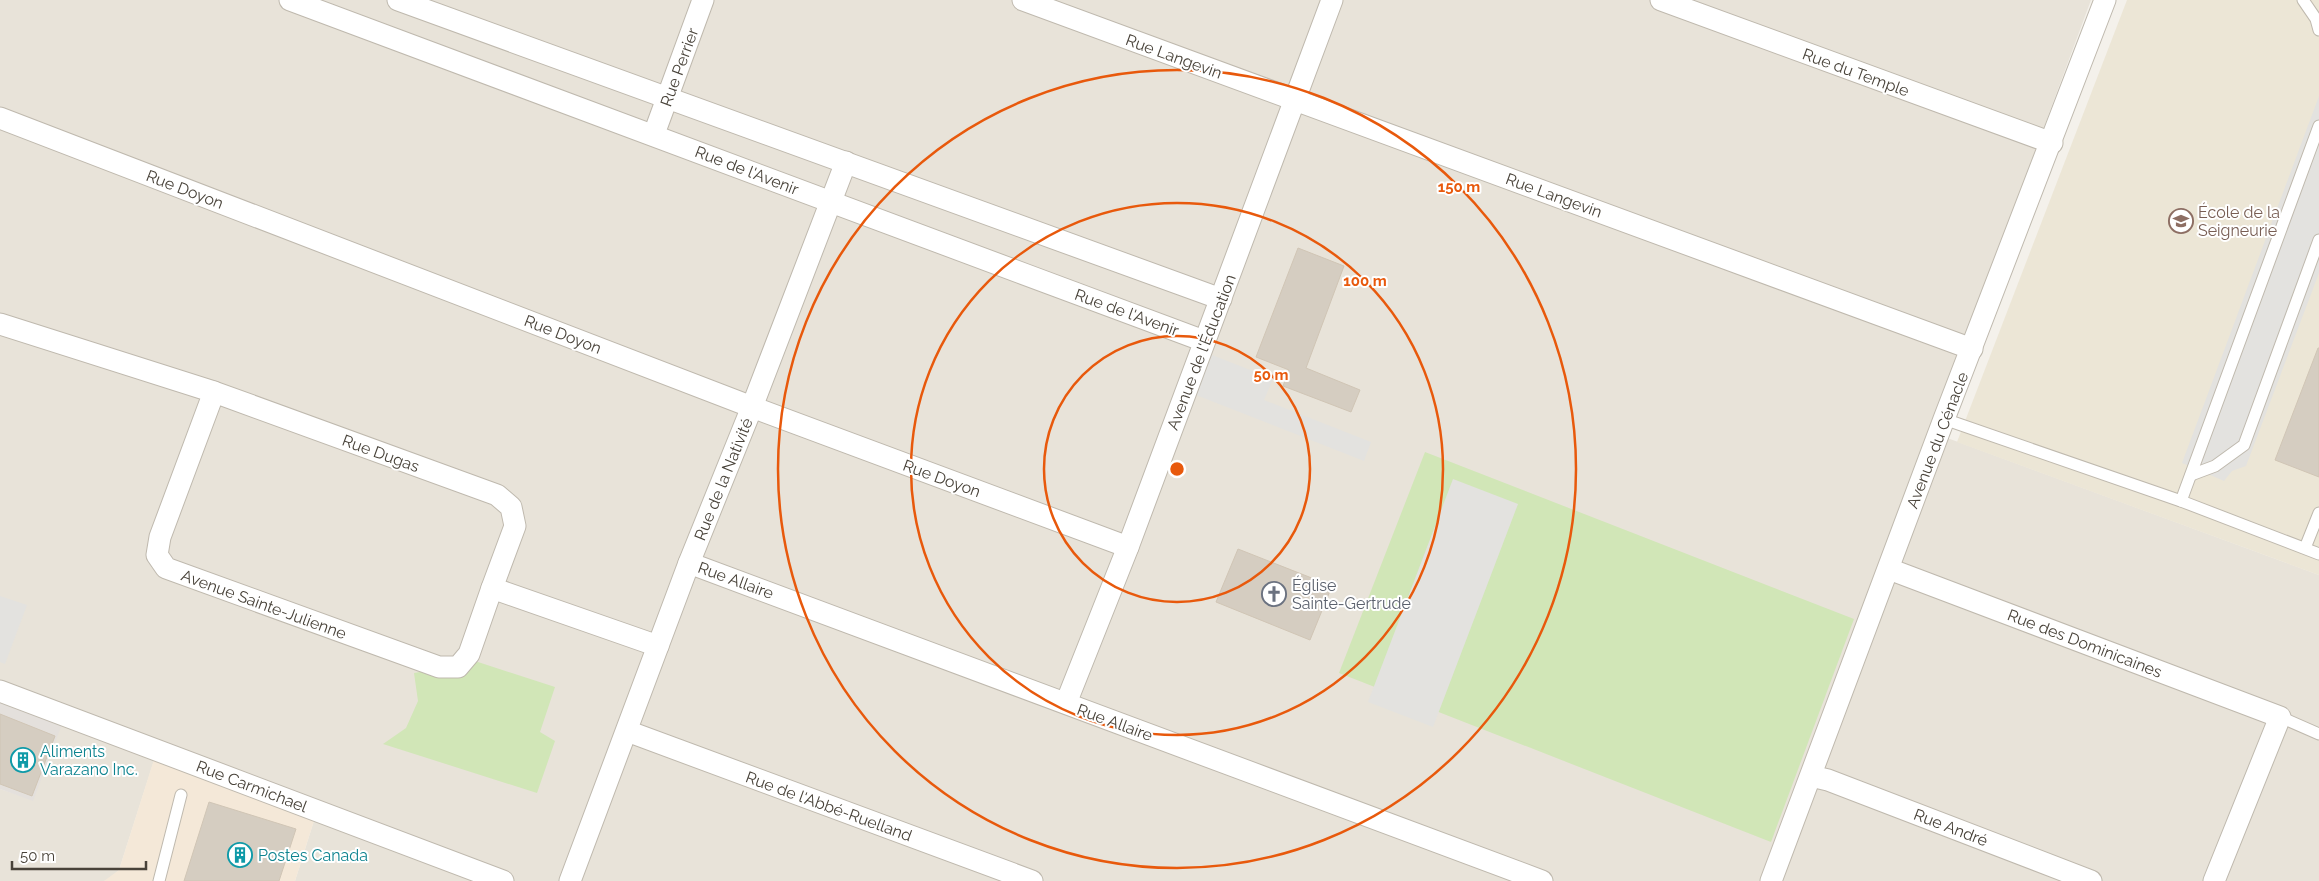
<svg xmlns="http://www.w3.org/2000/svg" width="2319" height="881" font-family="Raleway,sans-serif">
  <rect width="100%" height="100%" fill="#f4f1eb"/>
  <path fill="#e8e3d9" d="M0,0H2091L1931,432L2319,575V881H295L317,811L157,751L119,870L109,879L104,881H0V789L33,800L0,691Z"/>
  <path fill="#f4e8d8" d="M157,750L317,811L295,881H104L119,870Z"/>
  <path fill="#e4e0dc" d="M0,691L65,716L33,801L0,789Z"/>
  <path fill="#ece6d6" d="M2127,0H2319V575L1957,442Z"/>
  <g fill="#d1e6b7">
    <path d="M1425,452L1854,619L1771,842L1339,673Z"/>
    <path d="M478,662L555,687L540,732L555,741L537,793L383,744L406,728L418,701L414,673Z"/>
  </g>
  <g fill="#e3e2df">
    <path d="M2319,96V273L2246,466L2232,471L2224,481L2182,463Z"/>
    <path d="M1212,355L1273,379L1264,400L1371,442L1364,461L1196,395Z"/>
    <path d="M1453,479L1518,504L1433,727L1368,702Z"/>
    <path d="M0,596L27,605L5,664L0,662Z"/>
  </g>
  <g fill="#d5cdc1" stroke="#d0c5b5">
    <path d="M1298,248L1344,266L1306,368L1360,390L1351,412L1283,386L1289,370L1256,357Z"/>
    <path d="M2318,348H2319V477L2275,460Z"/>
    <path d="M1238,549L1332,586L1310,640L1216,602Z"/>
    <path d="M0,714L55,736L32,796L0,784Z"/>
    <path d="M209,802L296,829L279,881H184Z"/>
  </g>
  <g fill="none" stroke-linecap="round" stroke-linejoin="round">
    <defs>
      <g id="lane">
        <path d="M2303,0L2316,19L2319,30"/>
        <path d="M1944,419L2181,501L2319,554"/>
        <path d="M2191,475L2215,466L2244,445L2319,240"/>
        <path d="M2181,501L2319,126"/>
        <path d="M2305,548L2319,513"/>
        <path d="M2280,717L2319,734"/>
        <path d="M159,881L181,795"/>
      </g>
      <g id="street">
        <path d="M290,0C595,112 899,228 1204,341"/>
        <path d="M398,0L1221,299"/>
        <path d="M1023,0L1972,349"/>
        <path d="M1661,0L2052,143"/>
        <path d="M0,118L752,407L1128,547"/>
        <path d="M654,134L703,0"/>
        <path d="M0,324L214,392L497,495L511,507L515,526L492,588L658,646"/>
        <path d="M214,392L160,537L157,555L166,568L439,667H458L469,654L492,588"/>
        <path d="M689,563L1542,881"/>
        <path d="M1889,569L2280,717L2214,881"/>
        <path d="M0,691L503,881"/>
        <path d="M1066,703L1128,547L1332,0"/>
        <path d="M627,731L1032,881"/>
        <path d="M1811,776L1828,780L2091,881"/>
        <path d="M570,881L689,563L752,407L846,162"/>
        <path d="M1771,881L1944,419L2105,0"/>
      </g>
    </defs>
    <use href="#lane" stroke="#bfb9ae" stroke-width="13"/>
    <use href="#street" stroke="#bfb9ae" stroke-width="23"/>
    <use href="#lane" stroke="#fff" stroke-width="11"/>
    <use href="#street" stroke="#fff" stroke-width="21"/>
  </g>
  <g fill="none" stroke="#e8590c" stroke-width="2.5">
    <circle cx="1177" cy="469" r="133"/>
    <circle cx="1177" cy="469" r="266"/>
    <circle cx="1177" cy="469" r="399"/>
  </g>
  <defs>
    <symbol id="school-ring" viewBox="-11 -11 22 22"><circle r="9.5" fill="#fff" stroke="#8d6e63" stroke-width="1.5"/><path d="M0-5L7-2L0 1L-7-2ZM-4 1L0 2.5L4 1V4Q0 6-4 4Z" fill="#8d6e63"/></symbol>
    <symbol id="church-ring" viewBox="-11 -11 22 22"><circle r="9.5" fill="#fff" stroke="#6b7280" stroke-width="1.5"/><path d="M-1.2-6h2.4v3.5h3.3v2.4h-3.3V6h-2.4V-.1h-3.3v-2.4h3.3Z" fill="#6b7280"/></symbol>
    <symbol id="building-ring" viewBox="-11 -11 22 22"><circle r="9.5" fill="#fff" stroke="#0f9aa8" stroke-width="1.5"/><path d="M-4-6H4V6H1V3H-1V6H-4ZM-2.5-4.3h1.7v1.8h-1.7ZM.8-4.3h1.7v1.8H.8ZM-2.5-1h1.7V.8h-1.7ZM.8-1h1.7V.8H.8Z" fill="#0f9aa8"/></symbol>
  </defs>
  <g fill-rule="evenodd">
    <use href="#school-ring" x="2167" y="207" width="28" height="28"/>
    <use href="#church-ring" x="1260" y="580" width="28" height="28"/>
    <use href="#building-ring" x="9" y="746" width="28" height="28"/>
    <use href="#building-ring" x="226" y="841" width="28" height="28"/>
  </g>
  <g text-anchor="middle" stroke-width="4" stroke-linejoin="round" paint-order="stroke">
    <g font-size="16" fill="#484239" stroke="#fff">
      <text transform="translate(1174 56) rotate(20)" y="6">Rue Langevin</text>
      <text transform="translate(679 67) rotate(-70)" y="6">Rue Perrier</text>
      <text transform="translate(1856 72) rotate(20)" y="6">Rue du Temple</text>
      <text transform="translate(747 170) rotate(21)" y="6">Rue de l'Avenir</text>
      <text transform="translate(185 189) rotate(21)" y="6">Rue Doyon</text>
      <text transform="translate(1554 195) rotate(20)" y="6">Rue Langevin</text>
      <text transform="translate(1127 312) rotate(20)" y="6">Rue de l'Avenir</text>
      <text transform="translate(563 334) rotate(21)" y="6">Rue Doyon</text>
      <text transform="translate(1201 352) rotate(-69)" y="6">Avenue de l'Éducation</text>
      <text transform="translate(1937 440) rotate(-69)" y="6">Avenue du Cénacle</text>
      <text transform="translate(381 453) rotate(20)" y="6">Rue Dugas</text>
      <text transform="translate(942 478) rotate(20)" y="6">Rue Doyon</text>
      <text transform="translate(723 479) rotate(-68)" y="6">Rue de la Nativité</text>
      <text transform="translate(736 580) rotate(20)" y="6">Rue Allaire</text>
      <text transform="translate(264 604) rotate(20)" y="6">Avenue Sainte-Julienne</text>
      <text transform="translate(2085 643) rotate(21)" y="6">Rue des Dominicaines</text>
      <text transform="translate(1115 722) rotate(20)" y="6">Rue Allaire</text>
      <text transform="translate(252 786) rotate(21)" y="6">Rue Carmichael</text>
      <text transform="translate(829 806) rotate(20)" y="6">Rue de l'Abbé-Ruelland</text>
      <text transform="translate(1951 827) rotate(21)" y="6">Rue André</text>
    </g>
    <g font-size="16" fill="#785e54" stroke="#fff" text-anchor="start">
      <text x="2198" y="218">École de la<tspan x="2198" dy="18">Seigneurie</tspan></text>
    </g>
    <g font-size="16" fill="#5b616d" stroke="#fff" text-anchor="start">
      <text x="1292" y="591">Église<tspan x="1292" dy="18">Sainte-Gertrude</tspan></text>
    </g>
    <g font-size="16" fill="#0d838f" stroke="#fff" text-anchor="start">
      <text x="40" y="757">Aliments<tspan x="40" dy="18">Varazano Inc.</tspan></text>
      <text x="258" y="861">Postes Canada</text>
    </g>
  </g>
  <circle cx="1177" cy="469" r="8" fill="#e8590c" stroke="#fff" stroke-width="2.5"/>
  <g font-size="15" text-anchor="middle" font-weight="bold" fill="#e8590c" stroke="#fff" stroke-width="4" stroke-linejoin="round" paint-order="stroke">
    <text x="1459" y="192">150 m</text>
    <text x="1365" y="286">100 m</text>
    <text x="1271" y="380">50 m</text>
  </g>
  <path d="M12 861v8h134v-8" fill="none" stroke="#484239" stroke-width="2.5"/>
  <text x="20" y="861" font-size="15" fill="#484239" stroke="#ffffff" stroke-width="4" paint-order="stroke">50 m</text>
</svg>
